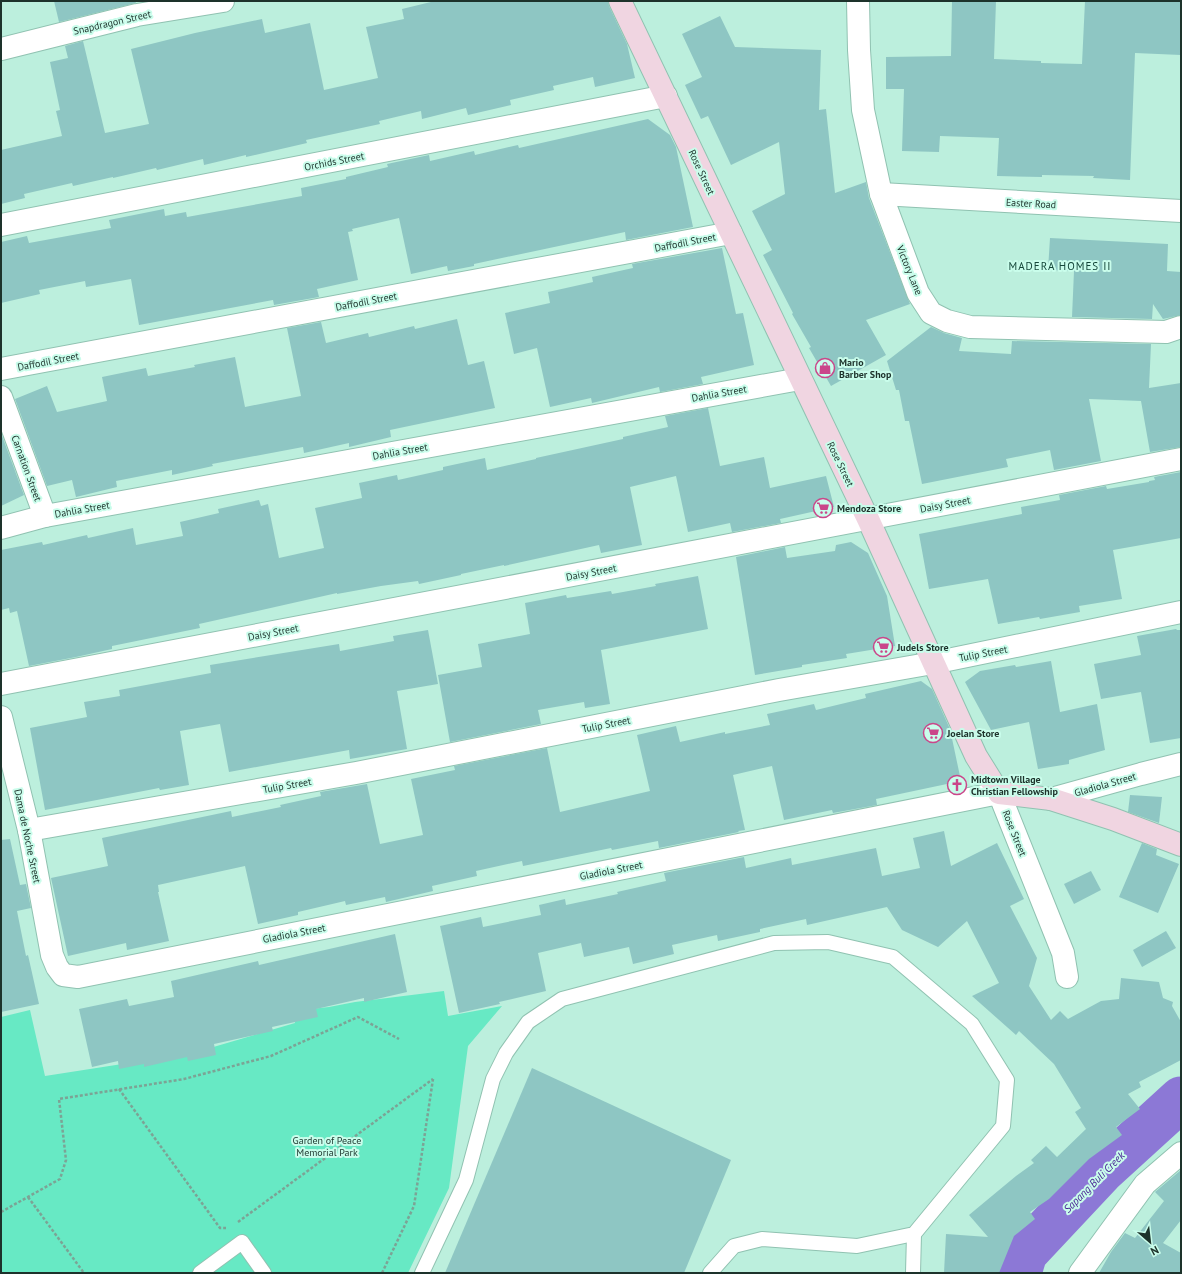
<svg xmlns="http://www.w3.org/2000/svg" width="1182" height="1274" font-family="'PT Sans',sans-serif">
  <rect width="100%" height="100%" fill="#bcefdd"/>
  <path fill="#67e9c4" d="M444,991L448,1016L502,1006L468,1046L449,1188L408,1273H1V1017L30,1010L45,1076L193,1053L295,1023L293,1011L329,1007L355,1002Z"/>
  <g fill="none" stroke-linecap="round" stroke-linejoin="round">
    <path stroke="#8c78d6" stroke-width="45" d="M1019,1273L1025,1253L1101,1172L1181,1099"/>
  </g>
  <g fill="#8ec6c3">
    <path d="M54,1H135L136,3L59,22Z"/>
    <path d="M435,1H608L609,6L627,44L635,78L595,87L593,77L553,86L554,90L510,100L511,105L468,115L466,108L422,119L421,111L379,121L380,124L306,140L307,143L246,157V155L204,165L203,159L157,170L156,168L113,178V177L73,186L72,183L24,194L25,198L1,204V150L62,136L56,111L60,110L50,62L68,58L65,46L83,41L105,133L149,124L131,49L195,33L262,19L265,33L310,23L324,90L378,78L366,27L404,19L402,9Z"/>
    <path d="M952,1H996L994,59L1041,61V63L1082,64L1085,1H1181V55L1135,53L1130,180L1093,178L1094,176L1042,175V177L997,176L999,138L940,136L939,152L902,151L904,89H886V57L951,56Z"/>
    <path d="M720,16L735,47L821,50L819,110L826,109L835,193L866,182L869,198L910,304L866,320L886,355L831,386L809,348L811,347L792,314L793,313L763,255L772,250L752,211L785,194L779,142L731,165L708,116L701,119L685,85L702,77L682,34Z"/>
    <path d="M648,119L670,135L676,147L693,227L626,240L625,232L474,264V266L448,271L447,266L411,274L399,218L352,229L353,231L348,232L358,280L317,289L319,297L274,305L273,300L139,325L131,279L86,287L85,281L39,290L40,294L1,303V242L27,236L29,243L111,228L109,220L164,209L165,216L186,212L187,217L302,196L301,188L346,179V177L388,167L387,164L429,155L430,161L474,151L475,155L518,145L519,148Z"/>
    <path d="M1050,238L1168,244L1167,271L1181,272V315L1163,319L1153,304L1152,319L1072,317L1074,271L1048,270Z"/>
    <path d="M722,248L736,314L743,313L754,365L701,377L703,384L660,392L659,387L592,403L591,398L550,407L537,348L514,354L505,313L550,303L548,292L593,282L592,277L633,268L632,264Z"/>
    <path d="M457,319L468,365L484,361L495,408L390,430L391,437L349,447V443L304,453L303,447L212,464L213,466L172,475V470L116,481L117,487L76,497L72,480L47,486L15,399L47,386L57,412L107,401L102,377L146,368L148,376L195,367L194,365L235,357L245,407L301,396L287,328L321,322L326,343L368,333L369,337L414,326L415,329Z"/>
    <path d="M931,327L944,333L962,338L959,351L1011,354L1012,341L1151,344L1149,388L1181,383V447L1150,452L1141,401L1089,399L1101,461L1054,470L1050,450L1006,459L1008,467L922,484L909,421H905L899,390H896L887,361Z"/>
    <path d="M708,408L720,466L764,457L770,488L826,476L834,507L780,519L781,523L732,532L730,523L688,532L676,476L630,487L642,545L601,553L599,545L504,566V565L461,574V575L419,584L418,581L381,586L337,594V593L199,624L200,628L112,646V649L76,657L29,666L17,611L10,613L9,608L1,610V550L42,542L43,545L87,535L88,538L133,528L136,545L183,536L180,522L219,513L218,509L259,500L261,506L268,504L279,558L324,548L315,508L362,498L359,483L397,475L398,480L443,470V467L485,458L487,470L536,459V458L623,439V437L668,427L665,416Z"/>
    <path d="M1,433L24,495L1,506Z"/>
    <path d="M1181,472V538L1113,550L1122,599L1079,606L1080,612L1040,619L1039,617L998,624L988,579L929,589L919,534L1022,514L1021,507L1060,500L1059,495L1106,486L1107,489L1149,482V481L1155,480L1154,477Z"/>
    <path d="M851,542L868,553L887,596L895,646L846,654L847,658L802,665V667L755,675L736,557L785,547L787,558L835,551L836,545Z"/>
    <path d="M698,576L708,629L601,650L610,704L585,708L584,702L538,710L541,724L450,742L438,675L482,667L478,644L530,634L525,603L566,595L567,598L611,591L612,594L656,586L655,584Z"/>
    <path d="M1176,629L1177,630H1181V738L1150,743L1141,692L1101,699L1094,664L1141,655L1137,636Z"/>
    <path d="M428,630L438,684L397,691L407,749L350,759L349,750L229,772L220,724L180,731L189,785L160,790L159,788L45,810L30,728L87,717L84,702L120,696L119,690L211,673L210,665L339,644L340,651L394,641L393,636Z"/>
    <path d="M1051,661L1060,712L1097,704L1105,750L1069,760V764L1038,769L1029,722L991,730L965,682L980,671L1015,665L1016,667Z"/>
    <path d="M921,681L932,689L950,729L961,781L876,799L877,805L833,813L832,810L784,820L772,766L733,775L745,830L738,831L739,832L659,848L658,841L612,850L611,848L523,866L522,861L476,871L477,876L432,886L433,891L386,902L385,897L346,905L345,901L298,912V915L258,924L245,866L158,885L159,892H158L169,941L127,950L126,943L68,956L51,878L108,866L102,838L231,811L232,817L281,807L280,805L321,796L320,792L367,784L380,844L423,835L411,779L455,770L454,766L547,748L560,812L650,791L637,735L676,726L680,742L725,732V734L770,725L767,714L814,704L816,710L866,698L865,694Z"/>
    <path d="M1130,795L1162,797L1159,823L1128,812Z"/>
    <path d="M944,831L951,866L997,843L1024,899L1010,906L1037,958L1029,986L1051,1020L1060,1011L1068,1019L1101,1001L1119,999L1121,978L1159,982L1163,998L1173,1002L1172,1006L1181,1022V1060L1139,1082L1141,1087L1128,1094L1140,1109L1116,1127L1122,1135L1089,1159L1049,1199L1030,1212L1035,1219L1014,1236L999,1273H944L946,1234L988,1237L969,1215L1016,1176L1034,1163L1031,1160L1046,1146L1057,1157L1086,1129L1075,1112L1081,1108L1054,1064L1019,1031L1016,1035L972,996L999,983L967,921L938,947L902,930L887,907L807,925L806,919L760,929V932L718,941L717,935L672,945L674,954L633,964L629,947L584,957L581,943L538,953L546,991L499,1002L500,1004L459,1013L440,926L481,917L483,927L541,915L539,905L565,899L566,905L618,894L617,892L666,881L664,873L744,857L746,868L791,858L792,865L876,848L882,876L920,868L913,838Z"/>
    <path d="M10,839L20,885L26,884L31,908L17,911L26,956L28,955L39,1004L1,1012V840Z"/>
    <path d="M1142,843L1157,849L1156,855L1179,864L1158,913L1119,897Z"/>
    <path d="M1091,871L1101,890L1074,904L1064,884Z"/>
    <path d="M1166,931L1176,948L1142,967L1133,950Z"/>
    <path d="M395,934L407,992L364,1002V998L316,1009L318,1017L272,1027L273,1031L214,1044L216,1055L188,1061L187,1057L144,1067V1064L119,1069L118,1061L92,1067L79,1009L127,999L129,1006L174,997L171,981L258,961L259,965Z"/>
    <path d="M532,1068L731,1160L684,1273H445Z"/>
    <path d="M1181,1170V1220L1163,1243L1181,1253V1273H1099L1111,1252L1125,1233L1135,1238L1164,1201L1155,1192Z"/>
  </g>
  <g fill="none" stroke-linecap="round" stroke-linejoin="round">
    <defs>
      <g id="lane">
        <path d="M200,1273L242,1242L264,1273"/>
        <path d="M422,1273L466,1180L493,1079L506,1053L528,1022L562,999L774,943L828,942L893,957L972,1024L1007,1080L1003,1126L914,1234L857,1246L762,1239L734,1246L710,1273"/>
        <path d="M913,1273L914,1234"/>
      </g>
      <g id="street">
        <path d="M858,1L859,50L863,110L881,194L918,293L931,313L947,321L970,327L1166,332L1181,327"/>
        <path d="M1,49L137,15L223,1"/>
        <path d="M881,194L1181,211"/>
        <path d="M1,225L666,96"/>
        <path d="M1,369L731,233"/>
        <path d="M1,397L45,516"/>
        <path d="M1,528L45,516L800,379"/>
        <path d="M1,684L1181,459"/>
        <path d="M1,717L29,830L52,955L57,967L63,975L78,977L999,793L1063,953L1067,977"/>
        <path d="M1051,799L1141,774L1181,764"/>
        <path d="M29,830L356,773L779,690L933,663L1181,612"/>
        <path d="M1080,1273L1145,1184L1181,1153"/>
      </g>
      <path id="secondary" d="M620,1L868,519L976,756L999,793L1051,799L1113,819L1181,845"/>
    </defs>
    <use href="#lane" stroke="#90c2b1" stroke-width="16"/>
    <use href="#street" stroke="#90c2b1" stroke-width="24"/>
    <use href="#secondary" stroke="#90c2b1" stroke-width="24"/>
    <g stroke="#7ca395" stroke-width="2.5" stroke-dasharray="3 2" stroke-linecap="butt">
      <path d="M119,1089L220,1228H226"/>
      <path d="M28,1197L84,1273"/>
      <path d="M1,1212L60,1179L66,1160L59,1099L184,1079L271,1056L358,1017L399,1039"/>
      <path d="M238,1222L433,1079"/>
      <path d="M382,1273L414,1206L433,1079"/>
    </g>
    <use href="#lane" stroke="#fff" stroke-width="14"/>
    <use href="#street" stroke="#fff" stroke-width="22"/>
    <use href="#secondary" stroke="#f0d5e1" stroke-width="22"/>
  </g>
  <defs>
    <symbol id="shop-ring" viewBox="-11 -11 22 22"><circle r="9.5" fill="#c9fdeb" stroke="#ca468a" stroke-width="1.5"/><path d="M-5-2.5h2.3a2.7 3.5 0 0 1 5.4 0H5L5.5 6h-11ZM-1.5-2.5h3a1.5 2.3 0 0 0-3 0Z" fill="#ca468a"/></symbol>
    <symbol id="supermarket-ring" viewBox="-11 -11 22 22"><circle r="9.5" fill="#c9fdeb" stroke="#ca468a" stroke-width="1.5"/><path d="M-6-5.5h2.5l.6 2H6L4.5 2H-2.5L-4.4-4H-6ZM-1.5 3.2a1.3 1.3 0 1 0 .1 0ZM3 3.2a1.3 1.3 0 1 0 .1 0Z" fill="#ca468a"/></symbol>
    <symbol id="church-ring" viewBox="-11 -11 22 22"><circle r="9.5" fill="#c9fdeb" stroke="#ca468a" stroke-width="1.5"/><path d="M-1.2-6h2.4v3.5h3.3v2.4h-3.3V6h-2.4V-.1h-3.3v-2.4h3.3Z" fill="#ca468a"/></symbol>
  </defs>
  <g fill-rule="evenodd">
    <use href="#shop-ring" x="814" y="357" width="22" height="22"/>
    <use href="#supermarket-ring" x="812" y="497" width="22" height="22"/>
    <use href="#supermarket-ring" x="872" y="636" width="22" height="22"/>
    <use href="#supermarket-ring" x="922" y="722" width="22" height="22"/>
    <use href="#church-ring" x="946" y="774" width="22" height="22"/>
  </g>
  <g text-anchor="middle" stroke-width="4" stroke-linejoin="round" paint-order="stroke">
    <g font-size="10" fill="#1d322b" stroke="#c9fdeb">
      <text transform="translate(112 22) rotate(-13)" y="4">Snapdragon Street</text>
      <text transform="translate(334 161) rotate(-11)" y="4">Orchids Street</text>
      <text transform="translate(702 172) rotate(65)" y="4">Rose Street</text>
      <text transform="translate(1031 203) rotate(3)" y="4">Easter Road</text>
      <text transform="translate(685 242) rotate(-11)" y="4">Daffodil Street</text>
      <text transform="translate(910 270) rotate(68)" y="4">Victory Lane</text>
      <text transform="translate(366 301) rotate(-11)" y="4">Daffodil Street</text>
      <text transform="translate(48 361) rotate(-11)" y="4">Daffodil Street</text>
      <text transform="translate(719 393) rotate(-10)" y="4">Dahlia Street</text>
      <text transform="translate(400 451) rotate(-10)" y="4">Dahlia Street</text>
      <text transform="translate(841 464) rotate(64)" y="4">Rose Street</text>
      <text transform="translate(27 468) rotate(70)" y="4">Carnation Street</text>
      <text transform="translate(945 504) rotate(-11)" y="4">Daisy Street</text>
      <text transform="translate(82 509) rotate(-10)" y="4">Dahlia Street</text>
      <text transform="translate(591 572) rotate(-11)" y="4">Daisy Street</text>
      <text transform="translate(273 632) rotate(-11)" y="4">Daisy Street</text>
      <text transform="translate(983 653) rotate(-11)" y="4">Tulip Street</text>
      <text transform="translate(606 724) rotate(-11)" y="4">Tulip Street</text>
      <text transform="translate(1105 784) rotate(-16)" y="4">Gladiola Street</text>
      <text transform="translate(287 785) rotate(-10)" y="4">Tulip Street</text>
      <text transform="translate(1015 833) rotate(68)" y="4">Rose Street</text>
      <text transform="translate(28 836) rotate(78)" y="4">Dama de Noche Street</text>
      <text transform="translate(611 870) rotate(-11)" y="4">Gladiola Street</text>
      <text transform="translate(294 933) rotate(-11)" y="4">Gladiola Street</text>
    </g>
    <g font-size="10" font-weight="bold" fill="#1d322b" stroke="#c9fdeb" text-anchor="start">
      <text x="839" y="366">Mario<tspan x="839" dy="12">Barber Shop</tspan></text>
      <text x="837" y="512">Mendoza Store</text>
      <text x="897" y="651">Judels Store</text>
      <text x="947" y="737">Joelan Store</text>
      <text x="971" y="783">Midtown Village<tspan x="971" dy="12">Christian Fellowship</tspan></text>
    </g>
    <g font-size="10" fill="#213a32" stroke="#c9fdeb">
      <text x="327" y="1144">Garden of Peace<tspan x="327" dy="12">Memorial Park</tspan></text>
    </g>
    <g font-size="11" letter-spacing="1" fill="#144639" stroke="#c9fdeb">
      <text x="1060" y="270">MADERA HOMES II</text>
    </g>
    <g font-size="11" font-style="italic" fill="#4a2594" stroke="#c9fdeb">
      <text transform="translate(1094 1182) rotate(-45)" y="4">Sapang Buli Creek</text>
    </g>
  </g>
  <rect width="1182" height="1274" fill="none" stroke="#1d322b" stroke-width="4"/>
  <g transform="translate(1150 1242) rotate(152)" stroke="#c9fdeb" stroke-width="3" paint-order="stroke">
  <path d="M0-3L7 15L0 10L-7 15Z" fill="#1d322b"/>
  <text y="-6" font-size="11" font-weight="bold" text-anchor="middle" fill="#1d322b">N</text>
  </g>
</svg>
